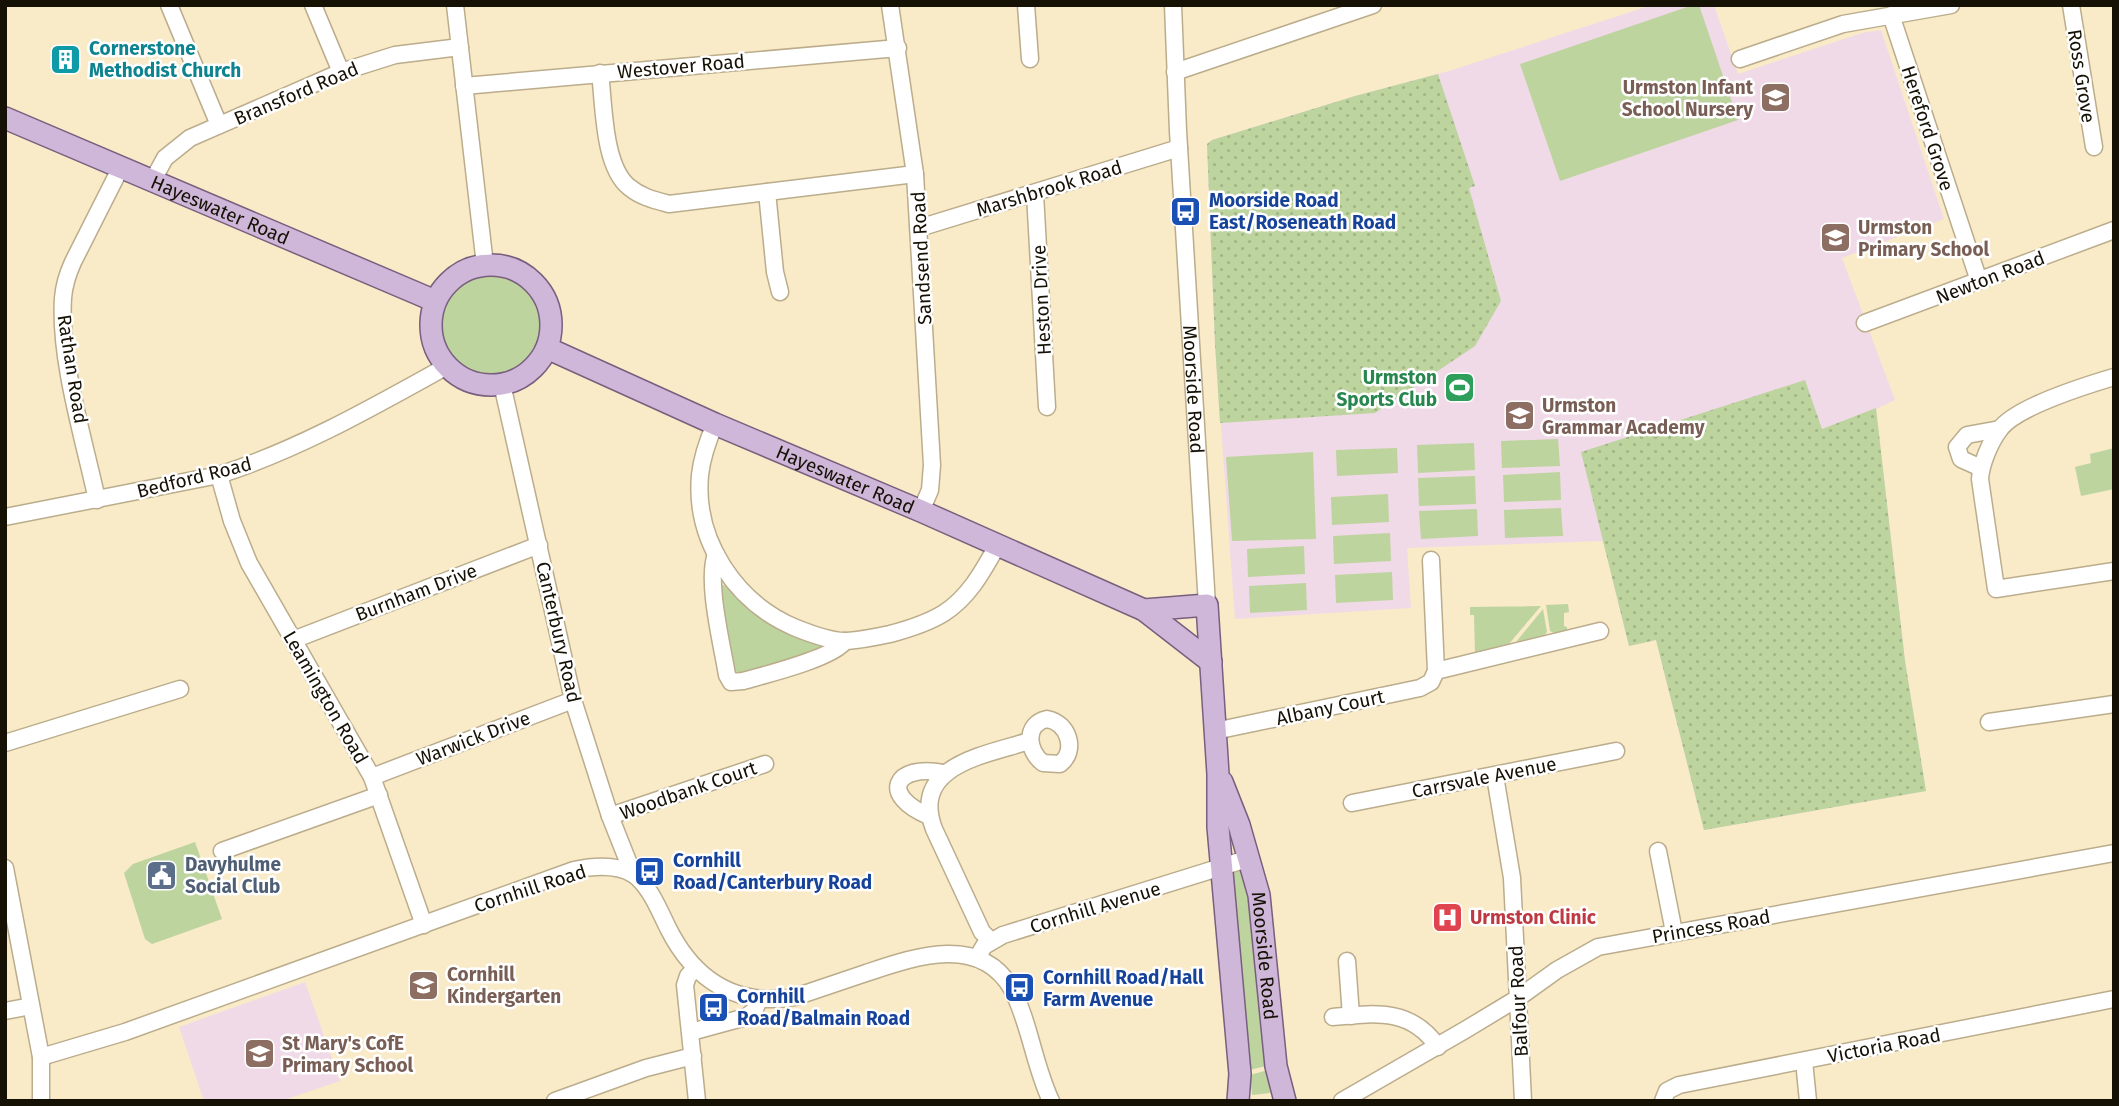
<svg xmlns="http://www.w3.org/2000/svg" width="2119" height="1106" font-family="'Fira Sans',sans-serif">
  <defs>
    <pattern id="park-dots" width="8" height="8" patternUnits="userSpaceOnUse" patternTransform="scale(1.75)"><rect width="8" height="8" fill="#bdd49e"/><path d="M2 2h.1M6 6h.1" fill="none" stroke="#a2b587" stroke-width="1.8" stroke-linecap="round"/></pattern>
  </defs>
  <rect width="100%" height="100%" fill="#f9eac8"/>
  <g fill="#f1dae7">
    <path d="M1652,5H1714L1738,74L1862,33L1881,30L1944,219L1842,258L1895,400L1876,409L1905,661L1926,791L1704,830L1656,640L1629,646L1603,541L1407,548L1411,608L1235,619L1215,344L1207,144L1212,140L1355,96L1449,71Z"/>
    <path d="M305,982L340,1081L281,1101H204L179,1027Z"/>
  </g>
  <g fill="#bdd49e">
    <path d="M1693,5H1699L1738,120L1560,181L1520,64Z"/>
    <circle cx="491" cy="325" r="51"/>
    <path d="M1558,439L1560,466L1502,468L1501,441Z"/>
    <path d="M1474,443L1475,470L1418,473L1417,445Z"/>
    <path d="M1397,448L1398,473L1337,476L1336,450Z"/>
    <path d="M2114,448V489L2081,496L2075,467L2091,463L2090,454Z"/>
    <path d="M1313,452L1316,539L1232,541L1226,457Z"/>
    <path d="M1560,472L1561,500L1504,502L1503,475Z"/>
    <path d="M1475,476L1476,504L1419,506L1418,478Z"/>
    <path d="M1388,494L1389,522L1332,525L1331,497Z"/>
    <path d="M1561,508L1563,536L1505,538L1504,510Z"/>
    <path d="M1477,509L1478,536L1421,539L1419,511Z"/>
    <path d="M1390,533L1391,561L1334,564L1333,536Z"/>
    <path d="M1304,546L1305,574L1248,577L1247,549Z"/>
    <path d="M1392,572L1393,600L1336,603L1335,575Z"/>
    <path d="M1306,583L1307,610L1250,613L1249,586Z"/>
    <path d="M722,585L729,586C756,617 784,633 823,644V649L741,674L733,670L731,666L720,589Z"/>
    <path d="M1568,604L1569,612L1564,613V626L1567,627V631L1554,633L1550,631L1546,605Z"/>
    <path d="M1541,606L1508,645L1475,653L1474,615H1470V607Z"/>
    <path d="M1543,609L1547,632L1544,636L1516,642Z"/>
    <path d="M195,842L222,919L152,944L145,939L124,873L133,864Z"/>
    <path d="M1236,871H1242L1249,887L1267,1066L1249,1070L1230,875Z"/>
    <path d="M1268,1070L1270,1093L1252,1095L1250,1075Z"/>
  </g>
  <g fill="url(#park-dots)">
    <path d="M1438,74L1475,186L1469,188L1501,301L1475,346L1375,413L1220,423L1215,344L1207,144L1212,140L1355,96Z"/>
    <path d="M1805,380L1822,429L1876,408L1905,661L1926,791L1704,830L1656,640L1629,646L1581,452Z"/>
  </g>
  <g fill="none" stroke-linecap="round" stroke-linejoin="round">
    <defs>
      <g id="minor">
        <path d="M169,5L219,125"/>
        <path d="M313,5L341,72"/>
        <path d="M455,5L485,265"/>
        <path d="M890,5L915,174L932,465L930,490L921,511"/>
        <path d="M1026,5L1030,59"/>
        <path id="s1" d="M1173,5L1178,131L1207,605"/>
        <path d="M2071,5L2094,147"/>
        <path d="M1891,15L1979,281"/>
        <path d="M1740,59L1843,24L1951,5"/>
        <path d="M1175,72L1373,5"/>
        <path d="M600,73C604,104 603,166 629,187C641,197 654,200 669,204L915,174"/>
        <path d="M464,86L898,48"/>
        <path d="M153,180L165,158L190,138L341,72L395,55L460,47"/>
        <path d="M767,192L775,272L780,292"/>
        <path d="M1035,194L1047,407"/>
        <path d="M919,228L1179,148"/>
        <path d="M1865,323L2114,230"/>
        <path d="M2114,377C2087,385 2016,407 2000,429C1990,442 1981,464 1980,479L1996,589L2114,571"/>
        <path d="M502,384L573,700L610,816L633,874"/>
        <path d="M715,424C708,440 702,457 700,475C694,541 736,603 796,628C811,634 832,642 847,641C862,640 876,637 890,634C909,629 928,623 944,613C969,597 983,571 997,546"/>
        <path d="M1981,468L1961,459L1957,447L1967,435L2000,429"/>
        <path d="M219,475L232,521L249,563L372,777L424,925"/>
        <path d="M97,500C84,439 59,360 63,298C64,285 68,273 73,262L121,167"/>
        <path d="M5,517L219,475C300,449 373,407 447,366"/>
        <path d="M716,554C706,582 722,644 727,675L731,682L743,681C764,675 834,658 845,641"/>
        <path d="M293,640L539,545"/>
        <path d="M1436,671L1600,631"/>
        <path d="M1047,719C1069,723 1077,751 1060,764L1043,763C1027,751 1024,724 1047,719Z"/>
        <path d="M1989,722L2114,704"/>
        <path d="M1215,731L1420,688L1431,682L1436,671L1431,560"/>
        <path d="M5,743L180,689"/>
        <path d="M1495,776L1512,878L1523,1101"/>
        <path d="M372,777L573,700"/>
        <path d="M1352,803L1616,751"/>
        <path d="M610,816L765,764"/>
        <path d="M929,816C880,796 893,763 944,773"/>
        <path d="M222,851L379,795"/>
        <path d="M1658,851L1674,932"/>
        <path d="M5,868L41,1057V1101"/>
        <path d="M991,941L982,932L934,829C910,765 986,755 1029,741"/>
        <path d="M977,958L984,946L1003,935L1250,858"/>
        <path d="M1347,961L1351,1016"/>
        <path d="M695,969L688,976L685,985L697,1101"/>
        <path d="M5,1011L31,1006"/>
        <path d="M1333,1017C1376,1013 1411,1008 1438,1047"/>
        <path d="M691,1032L746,1017L754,1011L759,1000"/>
        <path d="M41,1057L125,1032L574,870C593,866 616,864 633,874C650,886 659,910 668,928C694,980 736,1007 795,997C819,989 843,981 866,973C914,957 980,933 1012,989C1030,1024 1034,1065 1051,1101"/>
        <path d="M1804,1061L1808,1101"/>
        <path d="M555,1101L646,1068L693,1056"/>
        <path d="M1342,1101L1465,1030L1518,998L1557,970L1598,947L2114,853"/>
        <path d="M1663,1101L1667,1091L1679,1085L2114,999"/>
      </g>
      <g id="major">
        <path id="s2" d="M5,118L435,301"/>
        <circle cx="491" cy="325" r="60"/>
        <path id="s3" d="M547,348L715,424L921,511L1144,610L1211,662"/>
        <path d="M1144,610L1207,605L1218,774V827L1240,1074L1238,1101"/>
        <path id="s4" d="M1222,782L1239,825L1259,895L1276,1066L1285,1101"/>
      </g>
    </defs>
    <use href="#minor" stroke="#bbad8c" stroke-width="19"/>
    <use href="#major" stroke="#795e7e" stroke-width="24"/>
    <use href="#minor" stroke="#fff" stroke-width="16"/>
    <use href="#major" stroke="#cfb7d9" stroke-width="21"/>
  </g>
  <defs>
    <symbol id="building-square" viewBox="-11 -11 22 22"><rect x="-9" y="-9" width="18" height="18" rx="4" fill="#0f9aa8" stroke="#fff"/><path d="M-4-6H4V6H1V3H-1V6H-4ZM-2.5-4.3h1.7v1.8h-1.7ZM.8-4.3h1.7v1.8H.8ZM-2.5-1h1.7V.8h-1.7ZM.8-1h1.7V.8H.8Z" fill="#fff"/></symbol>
    <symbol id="school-square" viewBox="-11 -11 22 22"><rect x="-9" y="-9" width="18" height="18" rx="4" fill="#8d6e63" stroke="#fff"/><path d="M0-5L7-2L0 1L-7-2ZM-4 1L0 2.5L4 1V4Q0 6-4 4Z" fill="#fff"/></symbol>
    <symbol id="bus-square" viewBox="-11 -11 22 22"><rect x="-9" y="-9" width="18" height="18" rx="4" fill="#1a4fb4" stroke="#fff"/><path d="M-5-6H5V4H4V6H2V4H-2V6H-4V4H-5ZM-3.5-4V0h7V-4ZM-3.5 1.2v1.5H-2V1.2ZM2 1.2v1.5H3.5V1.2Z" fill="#fff"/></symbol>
    <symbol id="stadium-square" viewBox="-11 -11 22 22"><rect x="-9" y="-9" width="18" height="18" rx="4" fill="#2e9e5b" stroke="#fff"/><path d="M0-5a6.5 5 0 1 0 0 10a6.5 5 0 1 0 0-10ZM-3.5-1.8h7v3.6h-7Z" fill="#fff"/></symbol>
    <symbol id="civic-square" viewBox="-11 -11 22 22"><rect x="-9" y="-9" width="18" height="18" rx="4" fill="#5c6f8a" stroke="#fff"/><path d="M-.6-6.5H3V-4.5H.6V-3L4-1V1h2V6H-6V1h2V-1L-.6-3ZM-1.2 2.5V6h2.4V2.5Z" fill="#fff"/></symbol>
    <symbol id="hospital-square" viewBox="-11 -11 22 22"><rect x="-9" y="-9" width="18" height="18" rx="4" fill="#e0444e" stroke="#fff"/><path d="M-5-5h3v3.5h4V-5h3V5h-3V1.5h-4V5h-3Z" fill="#fff"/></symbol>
  </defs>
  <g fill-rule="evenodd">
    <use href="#building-square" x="48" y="42" width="35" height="35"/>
    <use href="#school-square" x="1758" y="80" width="35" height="35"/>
    <use href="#bus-square" x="1168" y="194" width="35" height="35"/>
    <use href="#school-square" x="1818" y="220" width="35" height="35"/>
    <use href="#stadium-square" x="1442" y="370" width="35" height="35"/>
    <use href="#school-square" x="1502" y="398" width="35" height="35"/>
    <use href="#bus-square" x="632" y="854" width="35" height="35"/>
    <use href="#civic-square" x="144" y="858" width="35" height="35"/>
    <use href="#hospital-square" x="1430" y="900" width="35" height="35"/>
    <use href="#school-square" x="406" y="968" width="35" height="35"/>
    <use href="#bus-square" x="1002" y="970" width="35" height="35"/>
    <use href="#bus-square" x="696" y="990" width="35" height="35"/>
    <use href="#school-square" x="242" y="1036" width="35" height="35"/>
  </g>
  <g text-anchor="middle" stroke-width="5" stroke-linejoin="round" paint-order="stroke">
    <g font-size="19" font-weight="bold" fill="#0d838f" stroke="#fff" text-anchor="start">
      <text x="89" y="55">Cornerstone<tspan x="89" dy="22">Methodist Church</tspan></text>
    </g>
    <g font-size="19" fill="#161105" stroke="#fff">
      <text transform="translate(681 66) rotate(-5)" y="7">Westover Road</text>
      <text transform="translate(2082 76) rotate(81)" y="7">Ross Grove</text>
      <text transform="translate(296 93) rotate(-23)" y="7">Bransford Road</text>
      <text transform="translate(1928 128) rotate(72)" y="7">Hereford Grove</text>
      <text transform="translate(1049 188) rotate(-17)" y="7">Marshbrook Road</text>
      <text dy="7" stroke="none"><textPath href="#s2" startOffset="234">Hayeswater Road</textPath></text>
      <text transform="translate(921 258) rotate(-93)" y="7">Sandsend Road</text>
      <text transform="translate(1990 277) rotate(-21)" y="7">Newton Road</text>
      <text transform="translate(1041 300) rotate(-93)" y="7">Heston Drive</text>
      <text transform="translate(73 369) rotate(81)" y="7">Rathan Road</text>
      <text dy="7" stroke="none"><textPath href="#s1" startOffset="385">Moorside Road</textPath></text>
      <text transform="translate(194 477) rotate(-14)" y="7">Bedford Road</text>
      <text dy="7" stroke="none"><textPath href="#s3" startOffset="326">Hayeswater Road</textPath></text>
      <text transform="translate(416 592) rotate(-21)" y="7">Burnham Drive</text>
      <text transform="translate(559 632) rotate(77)" y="7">Canterbury Road</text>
      <text transform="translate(326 697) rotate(60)" y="7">Leamington Road</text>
      <text transform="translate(1330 707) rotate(-12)" y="7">Albany Court</text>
      <text transform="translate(473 738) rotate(-21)" y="7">Warwick Drive</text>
      <text transform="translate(1484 777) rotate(-11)" y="7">Carrsvale Avenue</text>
      <text transform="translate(688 790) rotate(-19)" y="7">Woodbank Court</text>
      <text transform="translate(530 888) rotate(-18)" y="7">Cornhill Road</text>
      <text transform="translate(1095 907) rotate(-17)" y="7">Cornhill Avenue</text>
      <text transform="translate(1711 926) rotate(-10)" y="7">Princess Road</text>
      <text dy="7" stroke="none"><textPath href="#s4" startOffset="180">Moorside Road</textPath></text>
      <text transform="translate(1518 1001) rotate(-93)" y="7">Balfour Road</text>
      <text transform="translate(1884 1045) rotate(-11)" y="7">Victoria Road</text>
    </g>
    <g font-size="19" font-weight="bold" fill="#785e54" stroke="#fff" text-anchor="start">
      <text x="1753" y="94" text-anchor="end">Urmston Infant<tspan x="1753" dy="22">School Nursery</tspan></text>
      <text x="1858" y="234">Urmston<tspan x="1858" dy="22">Primary School</tspan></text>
      <text x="1542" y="412">Urmston<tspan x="1542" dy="22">Grammar Academy</tspan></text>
      <text x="447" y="981">Cornhill<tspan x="447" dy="22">Kindergarten</tspan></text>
      <text x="282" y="1050">St Mary's CofE<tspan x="282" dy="22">Primary School</tspan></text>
    </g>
    <g font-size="19" font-weight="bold" fill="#164399" stroke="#fff" text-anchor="start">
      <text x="1209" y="207">Moorside Road<tspan x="1209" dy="22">East/Roseneath Road</tspan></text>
      <text x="673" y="867">Cornhill<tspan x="673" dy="22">Road/Canterbury Road</tspan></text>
      <text x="1043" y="984">Cornhill Road/Hall<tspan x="1043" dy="22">Farm Avenue</tspan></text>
      <text x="737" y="1003">Cornhill<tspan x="737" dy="22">Road/Balmain Road</tspan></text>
    </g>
    <g font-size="19" font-weight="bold" fill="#27864d" stroke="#fff" text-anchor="end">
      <text x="1437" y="384">Urmston<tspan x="1437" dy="22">Sports Club</tspan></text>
    </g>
    <g font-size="19" font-weight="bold" fill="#4e5e75" stroke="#fff" text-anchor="start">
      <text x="185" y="871">Davyhulme<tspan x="185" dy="22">Social Club</tspan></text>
    </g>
    <g font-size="19" font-weight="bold" fill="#be3a42" stroke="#fff" text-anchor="start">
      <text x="1470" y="924">Urmston Clinic</text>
    </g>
  </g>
  <rect width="2119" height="1106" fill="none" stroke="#161105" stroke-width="14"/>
</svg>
